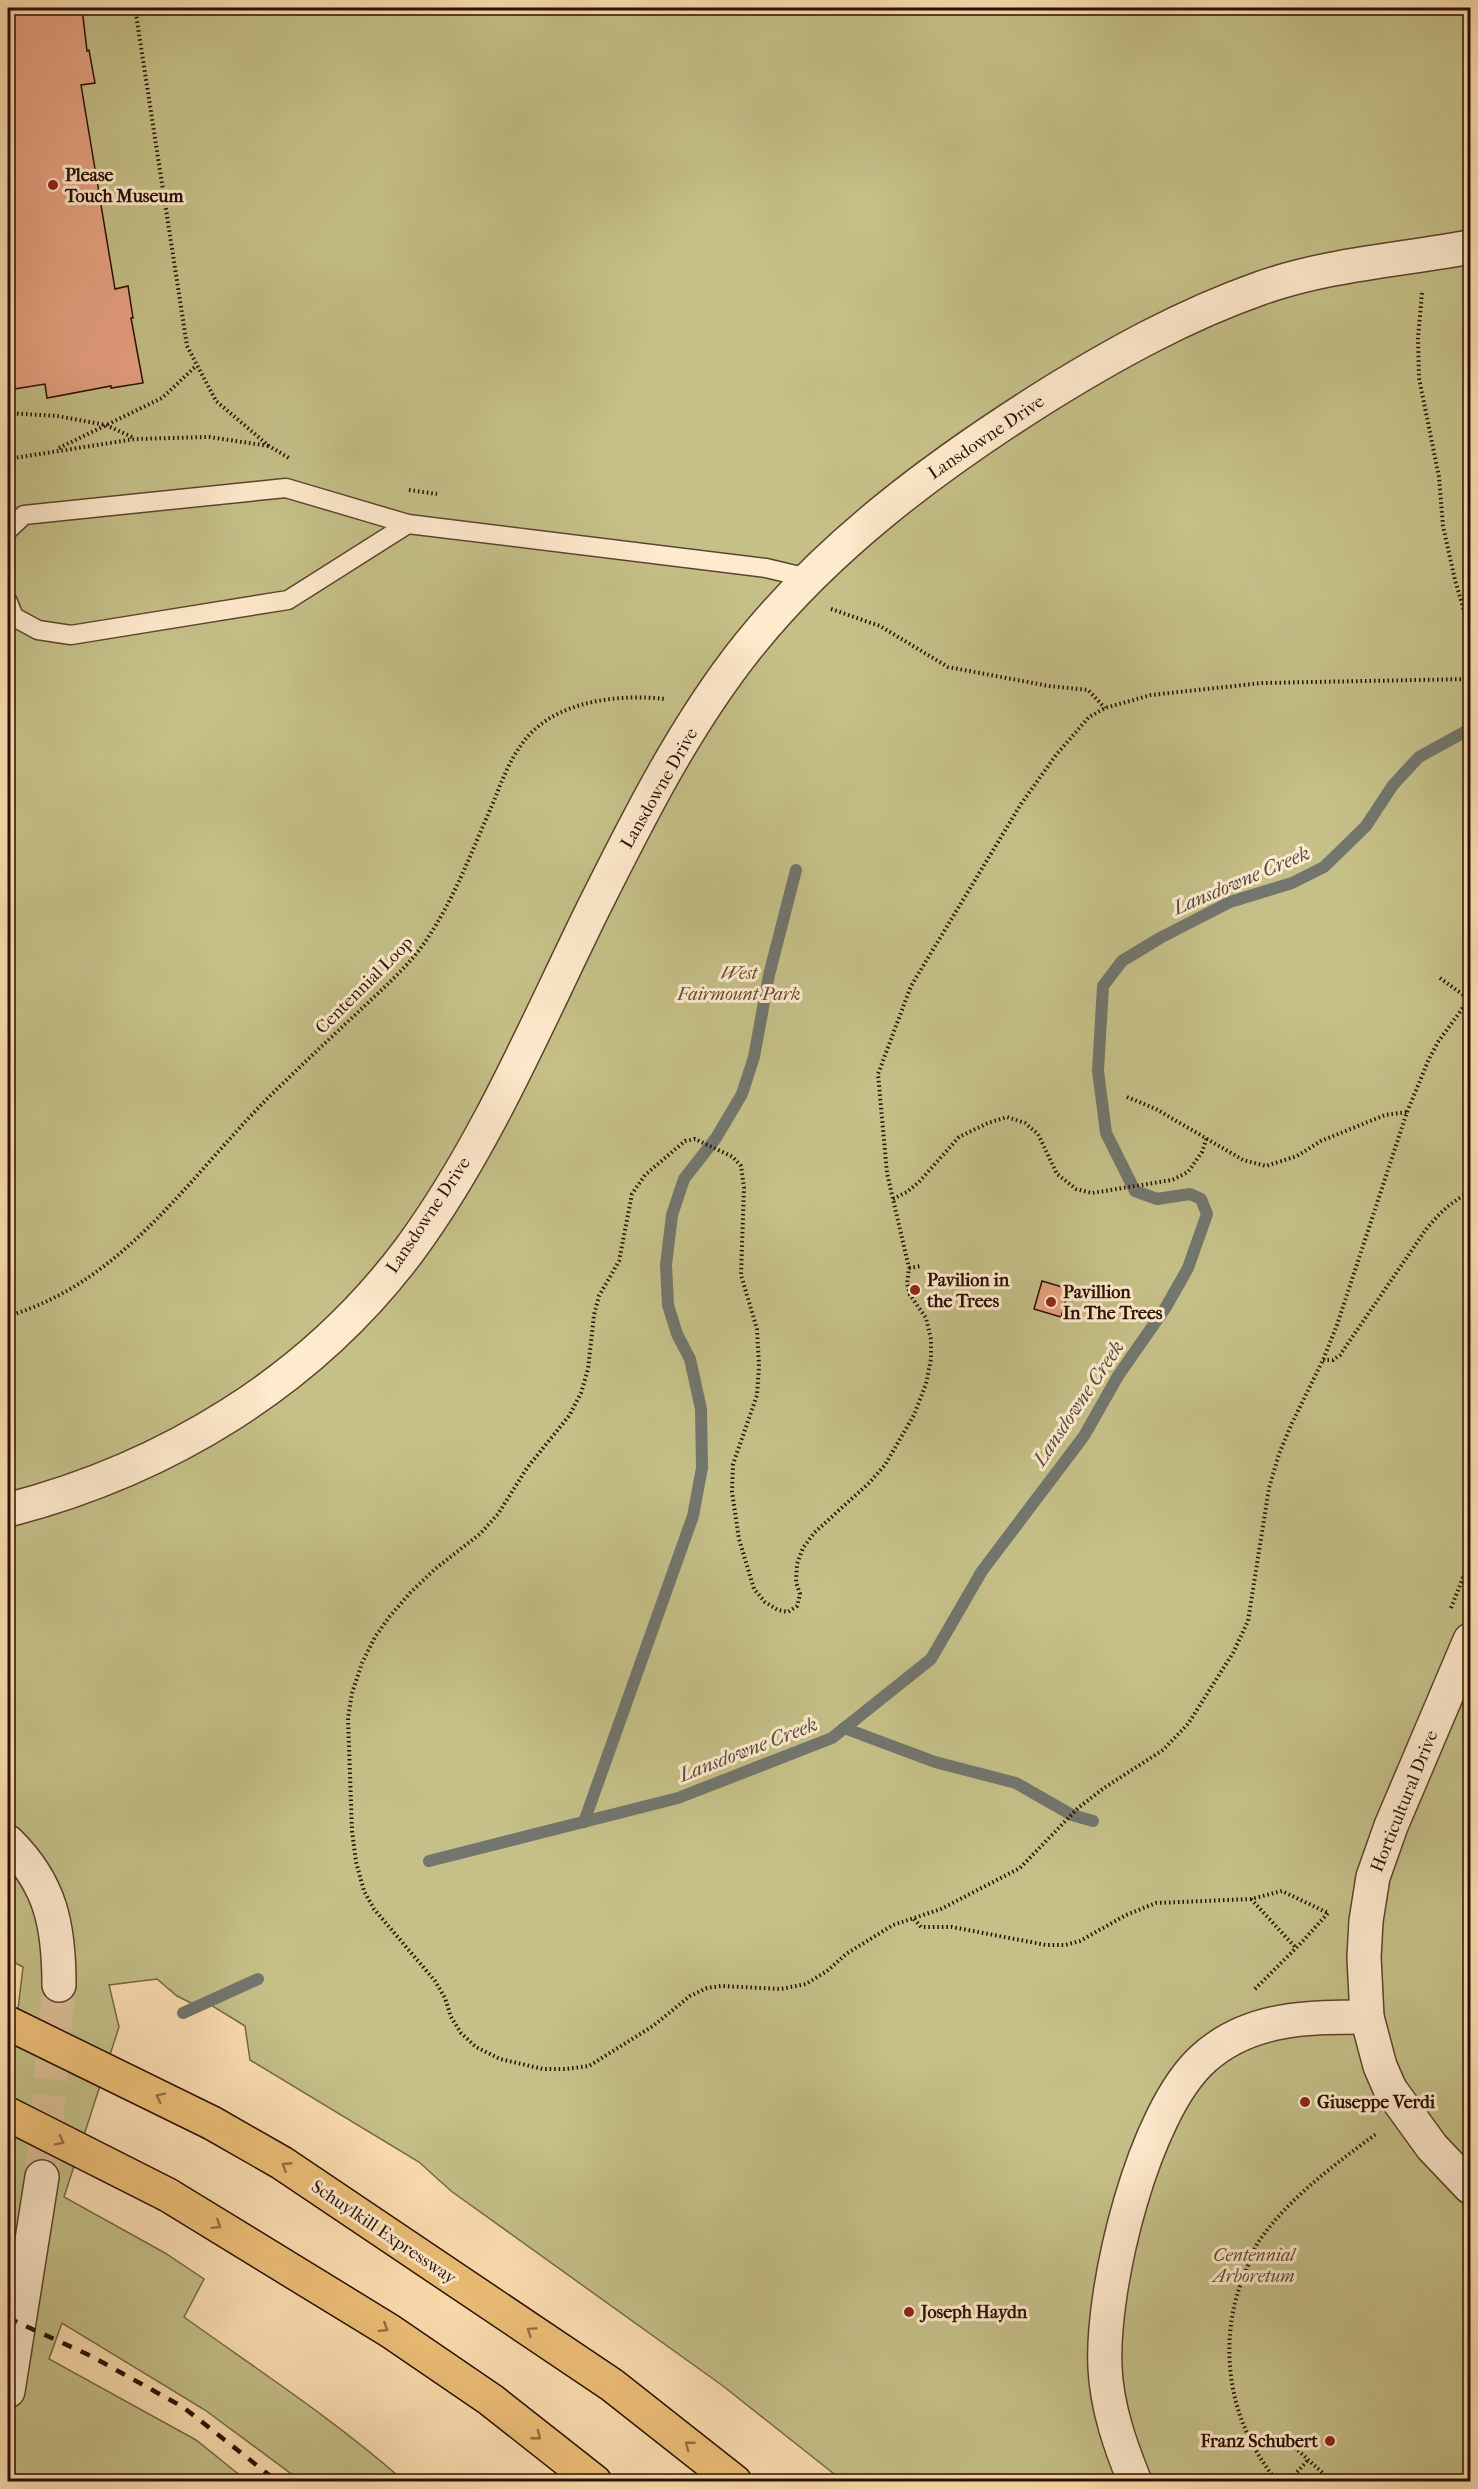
<svg xmlns="http://www.w3.org/2000/svg" width="1478" height="2489" font-family="'IM FELL French Canon',serif">
  <rect width="100%" height="100%" fill="#fddfb2"/>
  <filter id="stains"><feTurbulence type="fractalNoise" baseFrequency=".00333" numOctaves="4"/><feColorMatrix values="0 0 0 0 .2 0 0 0 0 .09 0 0 0 0 .02 0 0 0 .5 -.17"/></filter>
  <radialGradient id="worn" r=".72"><stop offset=".6" stop-color="#630" stop-opacity="0"/><stop offset="1" stop-color="#630" stop-opacity=".3"/></radialGradient>
  <path fill="#c5c088" stroke="#766845" stroke-width="1.5" d="M8,8H1470V2481H843L723,2386L451,2191L419,2162L250,2060L245,2026L211,2005L201,2008L177,1996L157,1979L109,1985L119,2027L64,2197L165,2253L204,2279L184,2317C258,2370 335,2420 404,2481H301L205,2410L62,2323L49,2359L196,2440L247,2481H8V2094L23,1967L8,1959Z"/>
  <g fill="none" stroke-linecap="round" stroke-linejoin="round">
    <g stroke="#72766e" stroke-width="12">
      <path d="M844,1728L935,1762L1016,1783L1072,1815L1093,1821"/>
      <path d="M584,1822L693,1516L702,1468L701,1409L690,1359L677,1334L668,1305L666,1265L672,1215L684,1179L716,1138L742,1094L754,1057L769,975L796,870"/>
      <path d="M429,1861L678,1798L832,1738L931,1659L982,1571L1084,1436L1118,1376L1166,1307L1188,1268L1207,1214L1201,1199L1190,1194L1157,1199L1135,1191L1106,1133L1098,1071L1103,986L1122,961L1160,938L1230,902L1292,883L1324,867L1366,826L1393,785L1419,757L1470,729"/>
      <path d="M183,2013L258,1979"/>
    </g>
  </g>
  <g fill="#e8a282" stroke="#280f02" stroke-width="1.5">
    <path d="M8,8H82L87,51L89,50L95,83L81,85L115,289L128,286L133,318H131L143,383L111,388V386L47,398L45,384L8,390Z"/>
    <path d="M1042,1281L1069,1289L1061,1317L1034,1309Z"/>
  </g>
  <g fill="none" stroke-linecap="round" stroke-linejoin="round">
    <path stroke="#ddc098" stroke-width="33" stroke-dasharray="33 16" stroke-linecap="butt" d="M42,2177L59,1985"/>
    <defs>
      <g id="lane">
        <path d="M8,530L24,515L286,488L408,524L766,568L808,578"/>
        <path d="M8,602L14,617L38,630L71,635L288,600L408,524"/>
      </g>
      <g id="street">
        <path d="M8,1510C166,1469 311,1382 410,1249C485,1147 537,1023 593,909C638,819 685,725 748,646C829,545 934,467 1043,398C1112,355 1184,315 1261,288C1329,264 1400,260 1470,247"/>
        <path d="M1470,1640L1391,1826L1373,1877L1366,1921L1364,1957L1367,2017L1380,2066L1390,2089L1432,2147L1470,2187"/>
        <path d="M8,1842C51,1884 59,1926 59,1985"/>
        <path d="M8,2391L42,2177"/>
        <path d="M1135,2482C1120,2445 1107,2408 1105,2368C1101,2288 1143,2112 1204,2058C1250,2017 1309,2017 1367,2017"/>
      </g>
      <g id="highway">
        <path d="M212,2123L282,2163L612,2385L735,2482"/>
        <path d="M168,2195L390,2331L491,2400L595,2482"/>
      </g>
    </defs>
    <use href="#lane" stroke="#5d432e" stroke-width="21"/>
    <use href="#street" stroke="#5d432e" stroke-width="36"/>
    <use href="#highway" stroke="#280f02" stroke-width="36"/>
    <g stroke="#280f02" stroke-width="4" stroke-dasharray="1.5 3" stroke-linecap="butt">
      <path d="M135,8L187,346L216,401L269,446L289,458"/>
      <path d="M1422,293L1418,338L1419,378L1439,477L1443,526L1455,580L1470,631"/>
      <path d="M8,413L57,416L106,425L134,438"/>
      <path d="M59,448L162,398L196,366"/>
      <path d="M8,459L135,439L209,437L269,446"/>
      <path d="M409,490L437,494"/>
      <path d="M831,609L880,626L948,667L1049,686L1088,690L1105,708"/>
      <path d="M1470,679L1262,683L1151,695L1105,708L1089,717L1056,755L1021,804L911,986L878,1074L887,1173L909,1268L907,1284L910,1295L926,1318L931,1339V1359L926,1384L914,1415L885,1465L869,1483L814,1533L803,1548L797,1564L796,1582L800,1594L797,1606L788,1612L778,1610L765,1602L754,1589L739,1539L732,1492L733,1464L757,1395L759,1367L757,1329L741,1275L744,1187L741,1166L733,1157L695,1139L685,1141L645,1175L632,1194L619,1261L599,1296L594,1315L588,1369L581,1393L569,1416L527,1468L498,1514L480,1534L435,1569L410,1593L390,1616L375,1637L362,1663L352,1693L348,1718L352,1831L356,1862L364,1891L374,1909L435,1981L445,1998L451,2017L461,2033L476,2047L500,2059L543,2069H566L589,2066L653,2026L690,1996L707,1988L721,1986L781,1989L806,1984L827,1971L846,1954L893,1925L941,1909L1020,1868L1078,1808L1104,1788L1163,1750L1188,1724L1233,1653L1248,1621L1269,1488L1279,1454L1292,1423L1323,1360L1337,1325L1407,1112L1429,1059L1438,1042L1470,998"/>
      <path d="M1440,978L1469,999"/>
      <path d="M1127,1097L1156,1109L1243,1160L1266,1166L1297,1156L1321,1141L1385,1115L1407,1112"/>
      <path d="M893,1199L907,1192L919,1182L959,1137L988,1123L1007,1117L1025,1123L1038,1134L1057,1174L1076,1189L1092,1193L1172,1180L1188,1172L1202,1152L1207,1137"/>
      <path d="M909,1268L921,1266"/>
      <path d="M8,1316C127,1281 191,1173 276,1090C302,1065 328,1040 355,1015C381,990 410,966 429,936C456,895 473,848 493,803C503,778 512,753 531,733C563,700 622,694 665,699"/>
      <path d="M1323,1360H1333L1340,1355L1427,1228C1440,1213 1452,1200 1470,1193"/>
      <path d="M1451,1608L1470,1560"/>
      <path d="M1251,1899L1296,1948"/>
      <path d="M914,1919L921,1927H952L1046,1945H1065L1080,1941L1126,1915L1156,1903L1251,1899L1282,1891L1328,1913"/>
      <path d="M1255,1989L1301,1943L1329,1912"/>
      <path d="M1288,2441L1329,2479"/>
      <path d="M1277,2482C1266,2467 1255,2451 1248,2435C1224,2385 1223,2321 1246,2271C1250,2261 1253,2250 1259,2241C1289,2198 1334,2165 1376,2134"/>
      <path d="M1288,2482L1308,2460"/>
    </g>
    <use href="#lane" stroke="#feeacd" stroke-width="18"/>
    <use href="#street" stroke="#feeacd" stroke-width="33"/>
    <use href="#highway" stroke="#eec079" stroke-width="33"/>
    <path stroke="#280f02" stroke-width="4.5" stroke-dasharray="10 10" stroke-linecap="butt" d="M8,2318L91,2356L183,2407L278,2482"/>
    <defs>
      <g id="highway-bridge">
        <path d="M8,2023L212,2123"/>
        <path d="M8,2114L168,2195"/>
      </g>
    </defs>
    <use href="#highway-bridge" stroke="#280f02" stroke-width="36" stroke-linecap="butt"/>
    <use href="#highway-bridge" stroke="#eec079" stroke-width="33"/>
  </g>
  <defs><path id="oneway-chevron" d="M-2-3.5L2.5 0L-2 3.5" fill="none" stroke-width="1.6" stroke-linecap="round" stroke-linejoin="round" transform="scale(1.5)"/></defs>
  <g stroke="#957043">
    <use href="#oneway-chevron" transform="translate(160 2097) rotate(-154)"/>
    <use href="#oneway-chevron" transform="translate(60 2141) rotate(27)"/>
    <use href="#oneway-chevron" transform="translate(286 2166) rotate(-147)"/>
    <use href="#oneway-chevron" transform="translate(217 2225) rotate(32)"/>
    <use href="#oneway-chevron" transform="translate(384 2328) rotate(32)"/>
    <use href="#oneway-chevron" transform="translate(531 2331) rotate(-146)"/>
    <use href="#oneway-chevron" transform="translate(537 2436) rotate(38)"/>
    <use href="#oneway-chevron" transform="translate(689 2445) rotate(-142)"/>
  </g>
  <g fill="#8f2418" stroke="#feeacd" stroke-width="2">
    <circle cx="53" cy="185" r="6"/>
    <circle cx="915" cy="1290" r="6"/>
    <circle cx="1051" cy="1302" r="6"/>
    <circle cx="1305" cy="2102" r="6"/>
    <circle cx="909" cy="2312" r="6"/>
    <circle cx="1330" cy="2441" r="6"/>
  </g>
  <g text-anchor="middle" stroke-width="6" stroke-linejoin="round" paint-order="stroke">
    <g font-size="18" font-weight="bold" fill="#280f02" stroke="#feeacd" text-anchor="start">
      <text x="65" y="181">Please<tspan x="65" dy="21">Touch Museum</tspan></text>
      <text x="927" y="1286">Pavilion in<tspan x="927" dy="21">the Trees</tspan></text>
      <text x="1063" y="1298">Pavillion<tspan x="1063" dy="21">In The Trees</tspan></text>
      <text x="1317" y="2108">Giuseppe Verdi</text>
      <text x="921" y="2318">Joseph Haydn</text>
      <text x="1318" y="2447" text-anchor="end">Franz Schubert</text>
    </g>
    <g font-size="18" fill="#280f02" stroke="#feeacd">
      <text transform="translate(986 437) rotate(-34)" y="6">Lansdowne Drive</text>
      <text transform="translate(659 788) rotate(-60)" y="6">Lansdowne Drive</text>
      <text transform="translate(364 985) rotate(-45)" y="6">Centennial Loop</text>
      <text transform="translate(428 1215) rotate(-56)" y="6">Lansdowne Drive</text>
      <text transform="translate(1404 1801) rotate(-68)" y="6">Horticultural Drive</text>
      <text transform="translate(384 2232) rotate(34)" y="6">Schuylkill Expressway</text>
    </g>
    <g font-size="18" font-style="italic" fill="#5f4d31" stroke="#feeacd">
      <text x="739" y="979">West<tspan x="739" dy="21">Fairmount Park</tspan></text>
      <text x="1254" y="2261">Centennial<tspan x="1254" dy="21">Arboretum</tspan></text>
    </g>
    <g font-size="20" font-style="italic" fill="#534b41" stroke="#feeacd">
      <text transform="translate(1241 880) rotate(-23)" y="7">Lansdowne Creek</text>
      <text transform="translate(1078 1403) rotate(-56)" y="7">Lansdowne Creek</text>
      <text transform="translate(748 1749) rotate(-21)" y="7">Lansdowne Creek</text>
    </g>
  </g>
  <rect width="1478" height="2489" fill="none" stroke="#fddfb2" stroke-width="30"/>
  <rect x="9" y="9" width="1460" height="2471" fill="none" stroke="#280f02" stroke-width="3"/>
  <rect x="15" y="15" width="1448" height="2459" fill="none" stroke="#280f02" stroke-width="1.5"/>
  <rect width="100%" height="100%" filter="url(#stains)"/>
  <rect width="100%" height="100%" fill="url(#worn)"/>
</svg>
